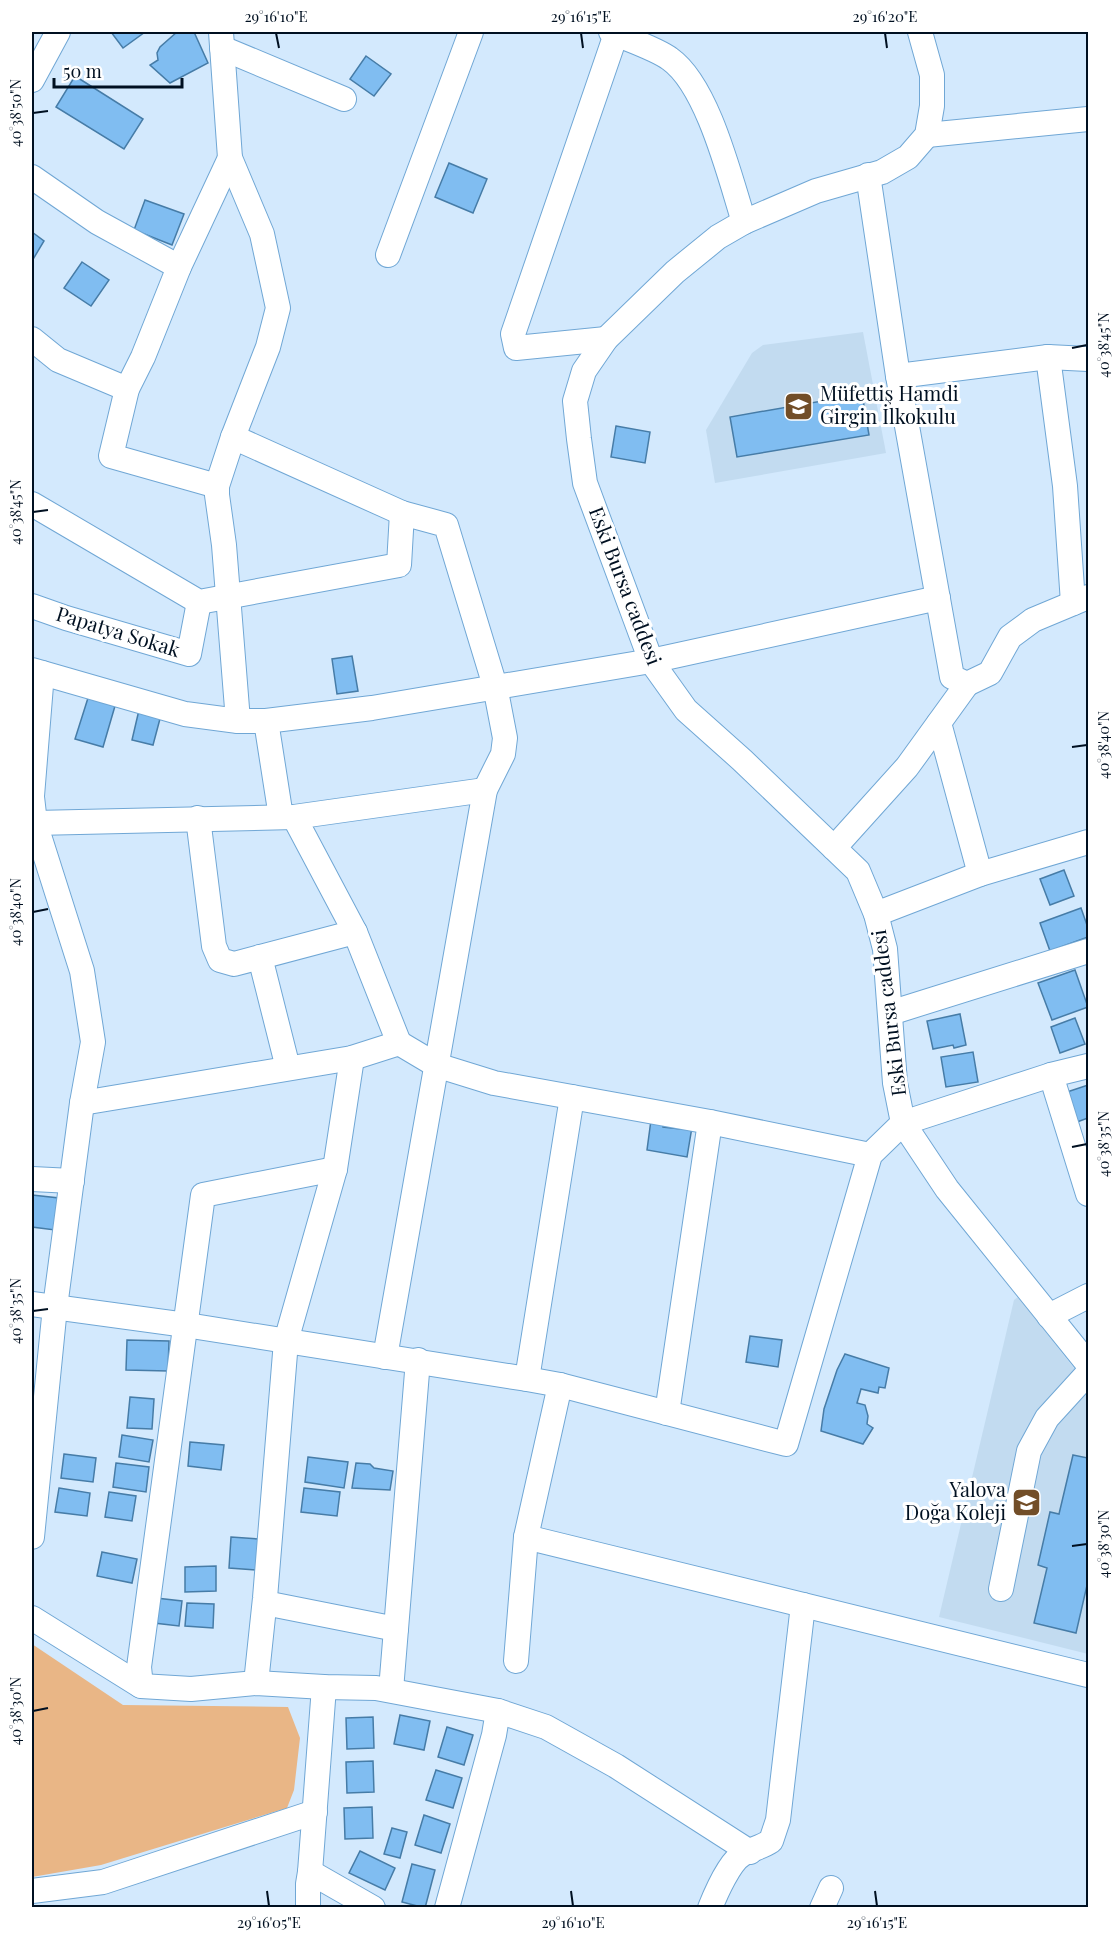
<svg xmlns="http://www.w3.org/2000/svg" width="1120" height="1939" font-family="'Playfair Display',serif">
  <rect width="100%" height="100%" fill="#d3e9fd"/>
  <g fill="#c2dbf0">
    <path d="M863,332L886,453L715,483L706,430L752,353L763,345Z"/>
    <path d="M1018,1297L1088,1386V1654L939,1617L1014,1300Z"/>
  </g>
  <path fill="#e9b686" d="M32,1644L123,1705L288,1707L300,1738L294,1790L287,1808L101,1865L32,1877Z"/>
  <g fill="#80bdf1" stroke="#467ca7" stroke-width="1.5">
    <path d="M111,32H145L123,48Z"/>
    <path d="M177,32H194L208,63L170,83L150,65L158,60L157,53L160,47Z"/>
    <path d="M366,56L391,74L374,96L350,79Z"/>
    <path d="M75,76L143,119L124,149L56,107Z"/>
    <path d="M449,163L487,179L473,213L435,197Z"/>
    <path d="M145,200L184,214L172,245L134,230Z"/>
    <path d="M32,232L44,241L32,261Z"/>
    <path d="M82,262L109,280L91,306L64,288Z"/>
    <path d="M862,394L869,435L737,457L730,417Z"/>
    <path d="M616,426L650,432L645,463L611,457Z"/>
    <path d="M352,656L358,691L337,694L332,659Z"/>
    <path d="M88,698L115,706L103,747L75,739Z"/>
    <path d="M139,710L161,715L153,745L132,740Z"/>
    <path d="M1064,870L1074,896L1050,905L1040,879Z"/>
    <path d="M1081,908L1088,928V937L1050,951L1040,923Z"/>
    <path d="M1075,970L1088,1007L1052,1020L1038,983Z"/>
    <path d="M960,1014L966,1045L954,1048L953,1045L933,1049L927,1021Z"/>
    <path d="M1075,1018L1085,1044L1060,1053L1051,1027Z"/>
    <path d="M973,1052L978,1082L946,1087L941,1057Z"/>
    <path d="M1088,1085V1118L1077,1122L1067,1092Z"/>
    <path d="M651,1120L663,1122V1127L680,1129L681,1124L692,1127L687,1157L647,1150Z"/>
    <path d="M32,1195L59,1198L55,1230L32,1227Z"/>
    <path d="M750,1336L782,1340L778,1367L746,1362Z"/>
    <path d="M127,1340L169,1341L168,1371L126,1370Z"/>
    <path d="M845,1354L889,1368L885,1388L879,1387L878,1393L861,1389L857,1403L865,1405L868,1416L867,1424L873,1428L863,1444L821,1431L824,1409L837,1370Z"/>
    <path d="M130,1397L154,1399L152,1429L127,1428Z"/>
    <path d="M122,1435L153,1440L149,1462L119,1457Z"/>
    <path d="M190,1442L224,1445L221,1470L188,1466Z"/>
    <path d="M64,1454L96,1458L93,1482L61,1478Z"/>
    <path d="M1073,1455L1088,1458V1581L1076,1633L1034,1623L1047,1568L1038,1565L1050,1512L1059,1514Z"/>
    <path d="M308,1457L348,1462L344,1488L305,1482Z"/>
    <path d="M116,1463L149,1467L146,1492L113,1487Z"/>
    <path d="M356,1463L370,1464L374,1468L393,1471L390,1490L352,1488Z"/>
    <path d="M59,1488L90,1493L87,1516L55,1512Z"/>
    <path d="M304,1488L340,1492L337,1516L301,1512Z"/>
    <path d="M109,1492L136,1496L132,1521L105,1517Z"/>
    <path d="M231,1537L259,1539L257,1570L229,1568Z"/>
    <path d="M102,1552L137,1559L132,1583L97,1576Z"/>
    <path d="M216,1566V1591L185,1592V1567Z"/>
    <path d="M156,1598L182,1601L179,1626L154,1623Z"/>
    <path d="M187,1603L214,1604L213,1628L185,1626Z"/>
    <path d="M400,1715L430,1721L424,1750L394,1744Z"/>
    <path d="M373,1717L374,1748L347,1749L346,1718Z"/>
    <path d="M447,1727L473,1735L464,1765L438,1757Z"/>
    <path d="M373,1761L374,1792L347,1793L346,1762Z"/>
    <path d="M436,1770L462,1778L453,1808L426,1800Z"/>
    <path d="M372,1807L373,1838L345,1839L344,1808Z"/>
    <path d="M424,1815L450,1824L441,1853L415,1845Z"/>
    <path d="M392,1828L407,1832L400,1858L384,1854Z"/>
    <path d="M360,1851L395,1868L385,1890L349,1873Z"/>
    <path d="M412,1864L435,1870L425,1908L402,1902Z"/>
  </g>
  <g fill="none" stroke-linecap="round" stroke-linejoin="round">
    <defs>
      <g id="minor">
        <path d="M221,32L230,158L262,234L278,308L268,347L233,437L217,486V495L224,545L238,721"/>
        <path d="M611,32C627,39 657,49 670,59C708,86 730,178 744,222"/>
        <path d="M920,32L932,75V106L927,135L908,157L882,172L816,191L744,222L718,237L675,272L606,339L584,371L575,401L579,439L585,483L651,661L686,710L742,760L858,871L876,914L885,949L895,1083L903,1123L947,1189L1088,1364"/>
        <path d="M222,48L344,99"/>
        <path d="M32,80L58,32"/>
        <path d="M927,135L1088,119"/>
        <path d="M868,175L898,376L952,677L967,684L990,673L1010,637L1033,620L1088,597"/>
        <path d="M32,177L97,222L179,267"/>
        <path d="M388,255L471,32"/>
        <path d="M32,339L58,360L127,389"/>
        <path d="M606,339L516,348L513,334L616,34"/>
        <path d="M1048,357L1065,486L1073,603"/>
        <path d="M898,376L1048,357L1088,359"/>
        <path d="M233,437L402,513L446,525L495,686L505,738L503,754L485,790L385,1357"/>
        <path d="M217,486L111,456L127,389L143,357L179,267L230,158"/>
        <path d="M32,504L199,602L399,565L402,513"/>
        <path d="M32,606L66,618L189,654L199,602"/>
        <path d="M32,670L185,714L238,721H266L372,708L651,661L938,598"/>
        <path d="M266,721L281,817"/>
        <path d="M939,723L980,874"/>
        <path d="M32,796L42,673"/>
        <path d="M32,797L35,823L82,971L93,1042L82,1103L55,1307L32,1537"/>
        <path d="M294,817L355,932L399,1043"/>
        <path d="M198,818L214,946L220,960L234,964L355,932"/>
        <path d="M35,823L294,817L485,790"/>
        <path d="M834,848L907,767L967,684"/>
        <path d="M876,914L980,874L1088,842"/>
        <path d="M260,957L288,1068"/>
        <path d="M890,1013L1088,951"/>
        <path d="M1051,1075L1088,1194"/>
        <path d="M82,1103L352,1058L399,1043L436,1065L494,1083L710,1122L870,1155"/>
        <path d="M32,1179L72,1181"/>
        <path d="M32,1304L186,1325L527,1379L560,1385L786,1444L870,1155L903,1123L1051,1075L1088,1066"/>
        <path d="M1049,1316L1088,1296"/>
        <path d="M527,1379L572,1097"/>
        <path d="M667,1413L710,1122"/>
        <path d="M526,1537L1088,1675"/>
        <path d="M1001,1589L1029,1451L1047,1418L1088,1373"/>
        <path d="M265,1603L396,1629"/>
        <path d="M32,1618L141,1686L191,1689L256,1683L324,1687L376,1688L498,1711L546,1727L616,1766L750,1852"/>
        <path d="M516,1661L526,1537L560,1385"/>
        <path d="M256,1683L265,1598L286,1341L335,1169L352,1058"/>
        <path d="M141,1686L139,1667L203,1195L335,1169"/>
        <path d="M391,1690L418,1360"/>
        <path d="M310,1872L324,1687"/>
        <path d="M32,1891L103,1882L315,1812"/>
        <path d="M308,1908V1884L310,1872L373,1908"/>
        <path d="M447,1908L494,1735L498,1711"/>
        <path d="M710,1908C716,1893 730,1861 743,1854C752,1849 762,1847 771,1841L778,1820L803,1605"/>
        <path d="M822,1908L831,1888"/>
      </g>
    </defs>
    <use href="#minor" stroke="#70a7d5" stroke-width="26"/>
    <use href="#minor" stroke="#fff" stroke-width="24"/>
  </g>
  <path fill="none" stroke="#001021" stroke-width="2" d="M276,33L279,48M581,33L583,48M885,33L887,48M33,113L48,111M1072,348L1087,345M33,512L48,510M1072,747L1087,745M33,912L48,909M1072,1147L1087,1144M33,1311L48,1309M1072,1546L1087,1544M33,1711L48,1708M267,1891L269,1906M571,1891L573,1906M875,1891L877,1906"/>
  <defs>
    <symbol id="school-square" viewBox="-11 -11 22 22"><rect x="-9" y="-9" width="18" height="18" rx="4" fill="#724e28" stroke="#fff"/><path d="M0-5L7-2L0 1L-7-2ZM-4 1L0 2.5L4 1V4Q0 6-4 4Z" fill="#fff"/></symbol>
  </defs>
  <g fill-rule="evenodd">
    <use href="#school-square" x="782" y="390" width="33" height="33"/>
    <use href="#school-square" x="1010" y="1486" width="33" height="33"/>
  </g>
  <g text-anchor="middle" stroke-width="6" stroke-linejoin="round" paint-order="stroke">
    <g font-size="20" fill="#001021" stroke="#fff" text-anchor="start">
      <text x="820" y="401">Müfettiş Hamdi<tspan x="820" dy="23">Girgin İlkokulu</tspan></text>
      <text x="1006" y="1497" text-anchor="end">Yalova<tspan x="1006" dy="23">Doğa Koleji</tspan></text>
    </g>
    <g font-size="20" fill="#001021" stroke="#fff">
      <text transform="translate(625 586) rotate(69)" y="7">Eski Bursa caddesi</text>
      <text transform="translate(118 632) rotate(17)" y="7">Papatya Sokak</text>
      <text transform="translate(889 1013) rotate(-97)" y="7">Eski Bursa caddesi</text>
    </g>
  </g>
  <rect width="1120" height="1939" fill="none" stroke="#ffffff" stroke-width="66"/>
  <path d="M54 78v9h128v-9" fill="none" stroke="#001021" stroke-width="3"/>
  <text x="63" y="78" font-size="18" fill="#001021" stroke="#ffffff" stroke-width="4.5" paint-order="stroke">50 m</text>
  <rect x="33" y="33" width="1054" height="1873" fill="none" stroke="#001021" stroke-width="2"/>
  <g font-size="15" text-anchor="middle" fill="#001021">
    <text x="276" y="22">29°16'10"E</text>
    <text x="581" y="22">29°16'15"E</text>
    <text x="885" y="22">29°16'20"E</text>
    <text transform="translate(16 113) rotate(-90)" y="5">40°38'50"N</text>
    <text transform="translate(1104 345) rotate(-90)" y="5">40°38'45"N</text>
    <text transform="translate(16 512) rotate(-90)" y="5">40°38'45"N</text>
    <text transform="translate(1104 745) rotate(-90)" y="5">40°38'40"N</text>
    <text transform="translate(16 912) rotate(-90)" y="5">40°38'40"N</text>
    <text transform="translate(1104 1144) rotate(-90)" y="5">40°38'35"N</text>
    <text transform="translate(16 1311) rotate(-90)" y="5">40°38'35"N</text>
    <text transform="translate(1104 1544) rotate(-90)" y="5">40°38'30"N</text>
    <text transform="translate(16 1711) rotate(-90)" y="5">40°38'30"N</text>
    <text x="269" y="1928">29°16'05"E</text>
    <text x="573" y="1928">29°16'10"E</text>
    <text x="877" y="1928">29°16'15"E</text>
  </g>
</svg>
